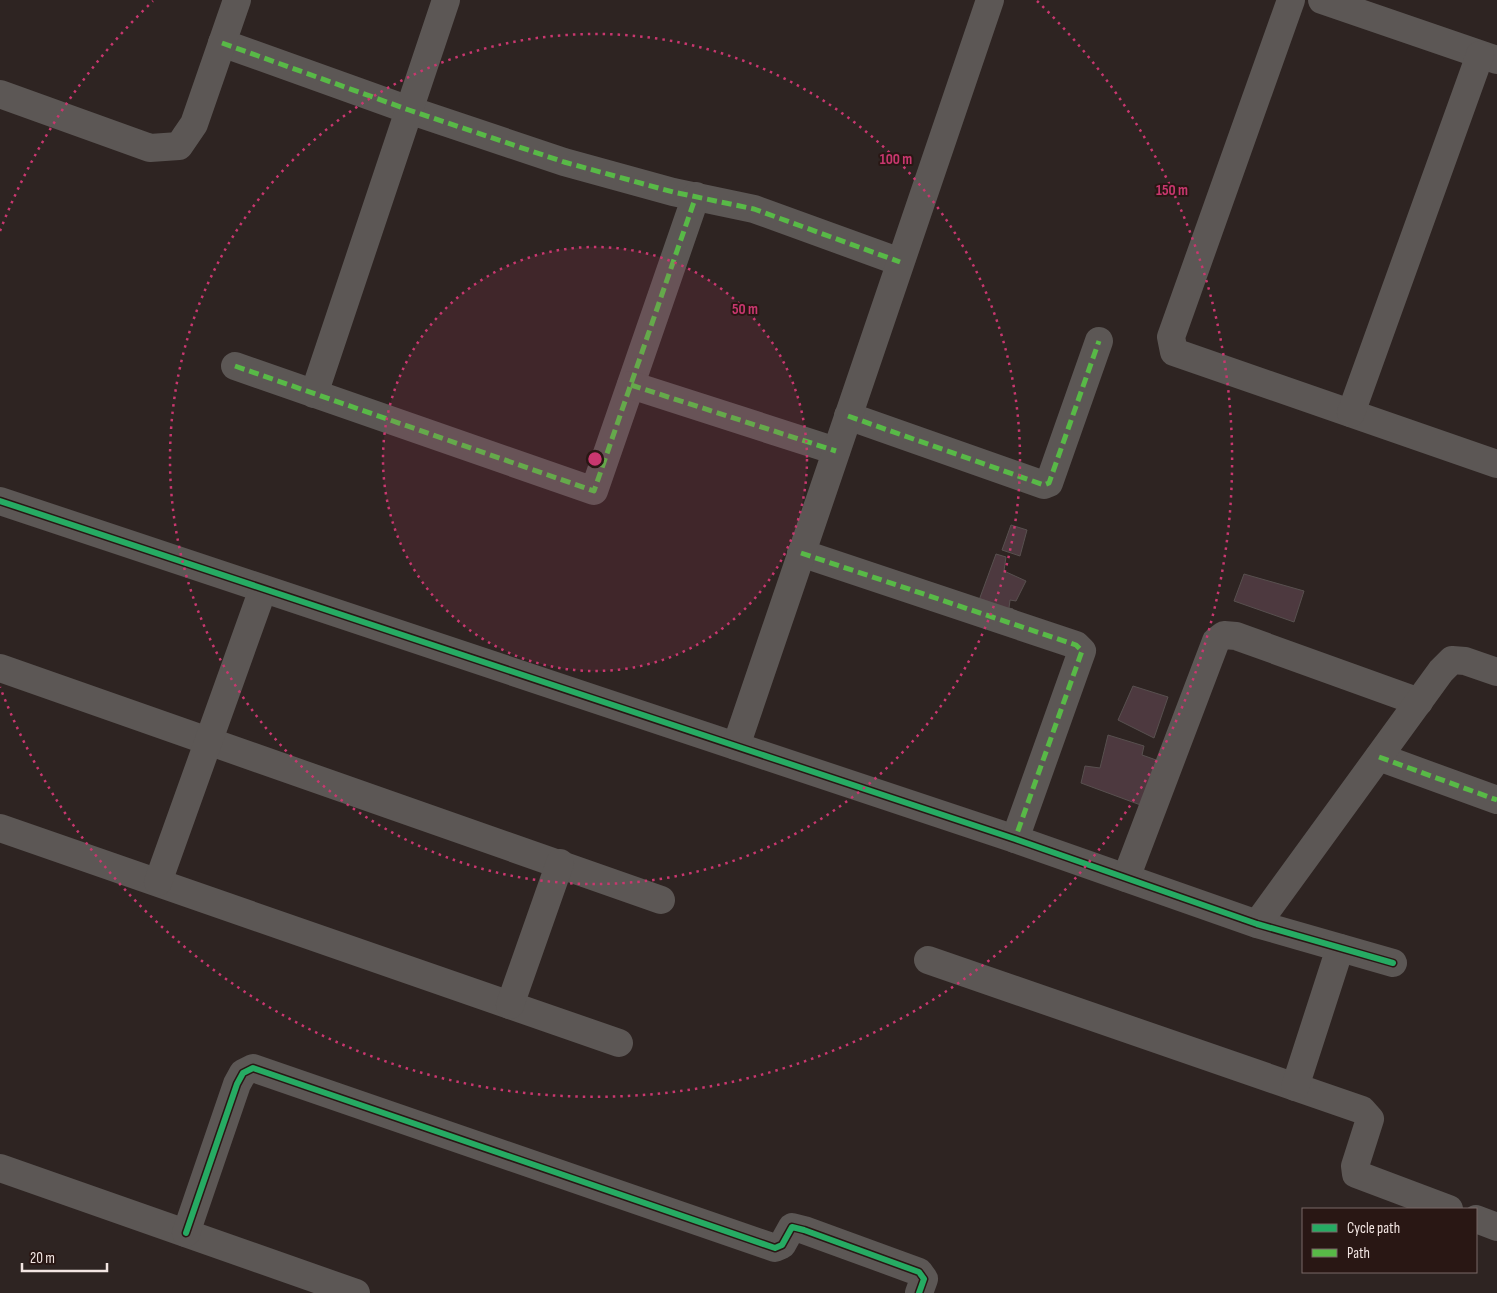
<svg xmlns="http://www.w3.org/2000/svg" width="1497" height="1293" font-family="'Sofia Sans Condensed',sans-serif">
  <rect width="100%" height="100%" fill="#2e2422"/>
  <g fill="#4d393f" stroke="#58504f">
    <path d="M1011,525L1027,530L1020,556L1002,550Z"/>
    <path d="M996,554L1006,557L1004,571L1026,581L1016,601L1010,600L1009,608L1013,609V616L978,603Z"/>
    <path d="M1244,574L1304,591L1294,622L1234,601Z"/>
    <path d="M1133,686L1168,697L1154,738L1118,720Z"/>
    <path d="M1108,735L1144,746L1142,755L1159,761L1146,807L1081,783L1085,766L1100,768Z"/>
  </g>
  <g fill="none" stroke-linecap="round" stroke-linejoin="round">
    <g stroke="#5c5755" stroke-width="28">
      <path d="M1291,0L1171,337L1174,352L1497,464"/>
      <path d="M1322,0L1497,60"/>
      <path d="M222,43L409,110L564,162L673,192L754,209L900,262"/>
      <path d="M0,94L150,148L179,146L194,124L237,0"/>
      <path d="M235,366L594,491L696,196"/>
      <path d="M631,385L836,451"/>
      <path d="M314,394L446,0"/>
      <path d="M1351,413L1480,55"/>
      <path d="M848,416L1044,485L1049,483L1099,341"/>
      <path d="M0,501L1015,839L1257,924L1393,963"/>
      <path d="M801,553L1076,645L1082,651L1015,839"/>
      <path d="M0,668L661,900"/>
      <path d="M736,746L990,0"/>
      <path d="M1379,757L1497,800"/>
      <path d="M0,828L619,1043"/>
      <path d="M1126,878L1216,641L1224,635L1236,636L1419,702"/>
      <path d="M158,882L263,589"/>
      <path d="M1257,924L1441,671L1452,660L1465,661L1497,672"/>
      <path d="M928,960L1362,1110L1370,1119L1355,1166L1356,1174L1449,1209"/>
      <path d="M510,1005L560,863"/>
      <path d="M1295,1087L1340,948"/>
      <path d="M0,1168L356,1293"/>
      <path d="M1476,1219L1497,1227"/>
      <path d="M186,1233L237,1084L243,1073L253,1068L775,1248L782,1245L792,1227L804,1230L919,1272L924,1279L919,1293"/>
    </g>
    <g stroke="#58b947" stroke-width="5" stroke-dasharray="10 5" stroke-linecap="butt">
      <path d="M222,43L409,110L564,162L673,192L754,209L900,262"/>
      <path d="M235,366L594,491L696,196"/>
      <path d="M631,385L836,451"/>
      <path d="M848,416L1044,485L1049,483L1099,341"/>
      <path d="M801,553L1076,645L1082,651L1015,839"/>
      <path d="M1379,757L1497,800"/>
    </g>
    <defs>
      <g id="cycleway">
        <path d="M0,501L1015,839L1257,924L1393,963"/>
        <path d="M186,1233L237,1084L243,1073L253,1068L775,1248L782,1245L792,1227L804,1230L919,1272L924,1279L919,1293"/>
      </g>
    </defs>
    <use href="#cycleway" stroke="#291714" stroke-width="9"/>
    <use href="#cycleway" stroke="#26ab63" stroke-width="6"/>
  </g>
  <circle cx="595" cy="459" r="212" fill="#c9376f" fill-opacity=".12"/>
  <g fill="none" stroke="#c9376f" stroke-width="2.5" stroke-dasharray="2.5 5">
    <circle cx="595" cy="459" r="212"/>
    <circle cx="595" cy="459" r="425"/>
    <path d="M0 231A637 637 0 0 1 153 1M1037 1A637 637 0 1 1 0 687"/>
  </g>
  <circle cx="595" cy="459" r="8" fill="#c9376f" stroke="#291714" stroke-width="2.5"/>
  <g font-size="15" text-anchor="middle" font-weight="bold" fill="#c9376f" stroke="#291714" stroke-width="4" stroke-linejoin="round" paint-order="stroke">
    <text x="896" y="164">100 m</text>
    <text x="1172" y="195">150 m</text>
    <text x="745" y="314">50 m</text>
  </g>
  <rect x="1302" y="1208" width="175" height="65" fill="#291714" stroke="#796966"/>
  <rect x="1312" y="1224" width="25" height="8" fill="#26ab63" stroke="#796966"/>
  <text x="1347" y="1233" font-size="15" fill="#f2e5e2">Cycle path</text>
  <rect x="1312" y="1249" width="25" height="8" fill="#58b947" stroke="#796966"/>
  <text x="1347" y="1258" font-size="15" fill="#f2e5e2">Path</text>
  <path d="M22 1263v8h85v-8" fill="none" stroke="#f2e5e2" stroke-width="2.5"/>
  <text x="30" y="1263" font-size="15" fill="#f2e5e2" stroke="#291714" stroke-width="4" paint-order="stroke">20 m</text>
</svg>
